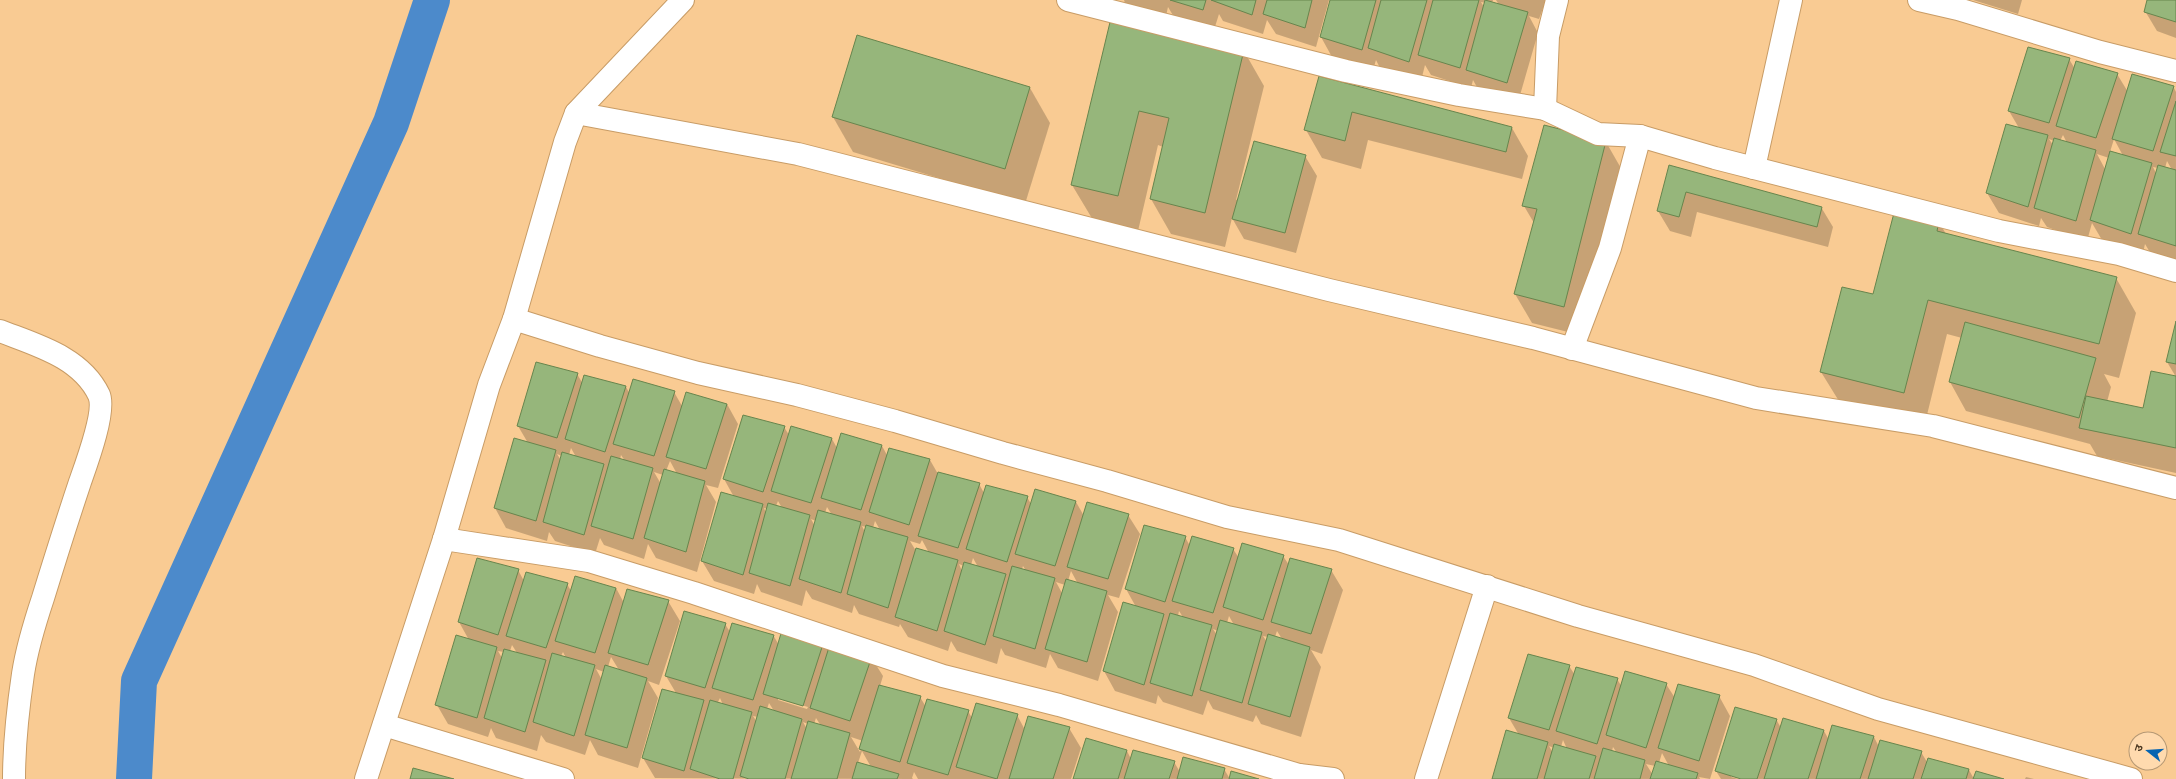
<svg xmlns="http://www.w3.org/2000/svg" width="2176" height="779" font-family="Figtree,'Noto Sans Devanagari',sans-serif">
  <rect width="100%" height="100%" fill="#f9cb93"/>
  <g fill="#0003" fill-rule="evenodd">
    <path d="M1124,0H1329L1316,47L1276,34L1267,20L1263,34L1223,21L1219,14L1214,30L1174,17L1168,7L1166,16L1125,3Z"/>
    <path d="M1331,0H1493L1492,3L1499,5L1496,0H1546L1539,19L1529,16L1538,33L1518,102L1478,89L1473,80L1471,88L1431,75L1425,65L1421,81L1380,68L1376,60L1373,70L1332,57L1321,37ZM1481,2L1486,3L1484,7Z"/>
    <path d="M1973,0H2022L2018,14Z"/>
    <path d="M2148,0H2176V38L2157,31L2145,11Z"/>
    <path d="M1112,19L1244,51L1264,86L1236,200L1305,156L1317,176L1296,253L1244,239L1232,218L1225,247L1171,234L1151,199L1163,147L1158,145L1138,231L1093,220L1072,185Z"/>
    <path d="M857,36L1030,88L1050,123L1025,204L853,152L833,117Z"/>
    <path d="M2069,59L2075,69L2117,74L2128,92L2173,86L2176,92V262L2151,254L2145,244L2143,253L2102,240L2092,223L2087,241L2047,227L2041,218L2039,226L1999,213L1987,193L2019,128L2009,111ZM2063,135L2067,143L2060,141ZM2049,139L2054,141L2053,145ZM2114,139L2121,152L2123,156L2110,152ZM2097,154L2109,158L2105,169ZM2167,161L2172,170L2165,168ZM2153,167L2158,168L2156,173Z"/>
    <path d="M1319,78L1512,128L1528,156L1522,179L1368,140L1361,169L1322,158L1306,130Z"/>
    <path d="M1606,142L1622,170L1580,335L1532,323L1515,294L1534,223L1524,206Z"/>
    <path d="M1670,166L1821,207L1833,227L1828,247L1697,212L1691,237L1670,231L1658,211Z"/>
    <path d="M1939,222L1946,234L2116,278L2136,313L2119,378L2104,374L2111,387L2107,402L2143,410L2176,377V473L2097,456L2090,444L1966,411L1950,382L1962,338L1947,334L1924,427L1842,406L1821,372L1874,296Z"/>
    <path d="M2176,326V377L2167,362Z"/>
    <path d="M577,374L583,384L626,387L630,394L674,392L682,406L727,404L738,424L718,488L706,485L716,502L697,572L656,558L648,544L644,559L604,545L600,538L595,554L555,541L549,532L547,541L506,528L495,508L528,443L518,426ZM571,448L576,457L569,455ZM557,454L562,456L561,460ZM621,455L625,461L620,460ZM670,461L677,474L666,471ZM654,472L663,475L661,484Z"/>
    <path d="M784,427L789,435L832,439L837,448L882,446L887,455L889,449L930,460L938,474L979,484L984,493L1027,497L1031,504L1076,502L1084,516L1128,515L1140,534L1119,598L1108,595L1118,612L1098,681L1058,668L1050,654L1046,668L1005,655L1001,648L997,664L957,651L951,641L948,651L908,637L900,624L899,627L859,614L854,605L852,613L812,599L806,590L802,606L761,592L757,584L754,594L714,581L702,561L734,497L724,479ZM778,501L782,508L776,506ZM827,507L832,515L825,513ZM764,508L768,509L766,513ZM811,519L816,521L815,526ZM875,521L880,530L873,528ZM862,526L866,527L865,532ZM922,540L929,553L916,551L910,541L920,544ZM973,558L978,567L971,565ZM959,564L964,566L962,571ZM1023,566L1026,571L1022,569ZM1071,571L1078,584L1068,581ZM1056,582L1065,585L1062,593Z"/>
    <path d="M1145,526L1185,537L1190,546L1233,549L1239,558L1283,556L1289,565L1331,570L1343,590L1322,654L1311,650L1321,667L1301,737L1261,724L1256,715L1253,722L1213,709L1208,700L1203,715L1163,702L1158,695L1156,704L1115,691L1104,671L1136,607L1126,589ZM1179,611L1181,614L1183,618L1178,616ZM1229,616L1234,625L1227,623ZM1213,629L1218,631L1217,635ZM1277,631L1282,639L1275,637ZM1263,636L1268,637L1267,642Z"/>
    <path d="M518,570L524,581L567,584L571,591L616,588L624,603L668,601L680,621L659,685L648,681L658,698L638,768L598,755L590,740L585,755L546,742L541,735L537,751L496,738L491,728L488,737L448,724L437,705L469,640L459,622ZM512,645L517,653L510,651ZM498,651L504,652L502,658ZM563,652L566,658L561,656ZM611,657L619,670L608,667ZM596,669L604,672L602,680Z"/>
    <path d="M725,624L730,632L773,635L779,645L824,642L829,651L871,657L883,676L880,686L920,697L926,707L968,711L972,718L1017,715L1025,730L1069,728L1081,748L1071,779H918L914,772L912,778L913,779L655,778L643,758L676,693L666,676ZM720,698L723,705L718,702ZM778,698L808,707L807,709L778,700ZM769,703L774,711L767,709ZM753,716L758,717L757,722ZM816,718L821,726L814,724ZM803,722L808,724L807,729ZM851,737L863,741L860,752ZM862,751L871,767L858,763Z"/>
    <path d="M1569,666L1575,675L1617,679L1622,687L1666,684L1675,698L1719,696L1730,716L1710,779L1699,777L1700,779H1493L1519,735L1509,718ZM1563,740L1567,749L1561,747ZM1549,746L1554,748L1553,753ZM1613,747L1617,753L1612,751ZM1662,753L1669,766L1659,763ZM1646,764L1655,766L1653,775Z"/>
    <path d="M1776,719L1781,728L1824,731L1829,740L1874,737L1879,747L1921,752L1927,762L1928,759L1969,770L1974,779H1745L1731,775V777L1738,779H1721L1716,771Z"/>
    <path d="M1127,751L1131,759L1174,762L1180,772L1224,769L1230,779H1255H1074Z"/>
    <path d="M2026,777L2034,779H2025Z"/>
  </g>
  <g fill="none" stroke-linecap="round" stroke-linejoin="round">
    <path stroke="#4c8acb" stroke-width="36" d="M134,779L139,681L391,123L432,0"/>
  </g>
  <g fill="#96b67b" stroke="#67854d">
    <path d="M1170,0H1206L1203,10Z"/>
    <path d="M1211,0H1256L1252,15Z"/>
    <path d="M1267,0H1312L1305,28L1263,14Z"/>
    <path d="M1330,0H1376L1362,50L1320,37Z"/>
    <path d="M1381,0H1427L1409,62L1368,48Z"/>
    <path d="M1433,0H1479L1460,68L1418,55Z"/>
    <path d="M1485,0L1528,12L1507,83L1466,70Z"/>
    <path d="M2147,0H2176V22L2144,12Z"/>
    <path d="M1111,18L1244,50L1205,213L1150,199L1169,118L1139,111L1118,196L1071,185Z"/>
    <path d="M857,35L1030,87L1005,169L832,117Z"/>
    <path d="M2028,47L2070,58L2049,123L2008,111Z"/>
    <path d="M2076,61L2118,73L2096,138L2056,126Z"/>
    <path d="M2132,74L2174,86L2153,151L2112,139Z"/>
    <path d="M1319,76L1512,127L1506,152L1352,112L1345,141L1304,130Z"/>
    <path d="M2176,101V156L2160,152Z"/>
    <path d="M2006,124L2048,135L2028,207L1986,193Z"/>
    <path d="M1544,125L1606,141L1564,307L1514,294L1537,209L1522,206Z"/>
    <path d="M2054,138L2096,150L2076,221L2034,208Z"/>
    <path d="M1254,141L1306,155L1285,233L1232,219Z"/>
    <path d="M2110,151L2152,163L2131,234L2090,220Z"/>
    <path d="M1669,165L1822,207L1817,227L1686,192L1679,217L1657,211Z"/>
    <path d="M2158,165L2176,170V246L2138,234Z"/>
    <path d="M1895,209L1939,221L1937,231L2117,277L2099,344L1928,300L1904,393L1820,372L1842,287L1873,294Z"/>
    <path d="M2176,321V364L2166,362Z"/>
    <path d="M1965,322L2096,358L2079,418L1949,382Z"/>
    <path d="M536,362L578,373L557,438L517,426Z"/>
    <path d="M2151,371L2176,376V448L2079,428L2086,396L2143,408Z"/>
    <path d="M584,375L626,386L605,452L565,439Z"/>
    <path d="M633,379L675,391L654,456L613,444Z"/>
    <path d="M686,392L727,404L706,469L666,457Z"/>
    <path d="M743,415L785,426L763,492L723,479Z"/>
    <path d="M791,426L832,438L811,503L771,491Z"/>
    <path d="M841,433L882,445L861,510L821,498Z"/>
    <path d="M514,438L556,450L536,521L494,508Z"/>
    <path d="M889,448L930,459L909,525L869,512Z"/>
    <path d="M562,452L604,464L584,535L543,522Z"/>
    <path d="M611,456L653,468L633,539L591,526Z"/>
    <path d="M664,469L705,481L686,552L644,538Z"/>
    <path d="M938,472L980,483L958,548L918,536Z"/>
    <path d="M986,485L1028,496L1007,562L966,549Z"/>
    <path d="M1035,489L1076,501L1055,566L1015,554Z"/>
    <path d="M721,492L763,504L743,575L701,561Z"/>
    <path d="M1087,502L1129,514L1108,579L1067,567Z"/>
    <path d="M768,503L810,515L790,586L749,573Z"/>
    <path d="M818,510L861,522L841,593L799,579Z"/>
    <path d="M866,525L908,537L888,608L847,594Z"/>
    <path d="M1144,525L1186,536L1165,602L1125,589Z"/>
    <path d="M1192,536L1234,548L1213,613L1172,601Z"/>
    <path d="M1242,543L1284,555L1263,620L1223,607Z"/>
    <path d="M916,548L958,560L937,631L895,617Z"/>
    <path d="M477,558L519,569L498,635L458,622Z"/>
    <path d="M1290,558L1332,569L1311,634L1271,622Z"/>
    <path d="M964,562L1006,574L985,645L944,631Z"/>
    <path d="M1012,566L1055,578L1035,649L993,636Z"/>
    <path d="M526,572L568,583L546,648L506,636Z"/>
    <path d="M575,576L616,588L595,653L555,641Z"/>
    <path d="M1066,579L1107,591L1087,662L1045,649Z"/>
    <path d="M627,589L669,600L648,665L608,653Z"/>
    <path d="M1123,602L1164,614L1144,685L1103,671Z"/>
    <path d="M684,611L726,623L705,688L665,676Z"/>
    <path d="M1170,613L1212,625L1192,696L1150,683Z"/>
    <path d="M1220,620L1262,632L1242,703L1200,690Z"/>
    <path d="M732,623L774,635L753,700L712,688Z"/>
    <path d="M782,630L824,641L803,706L763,694Z"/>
    <path d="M1268,634L1310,647L1290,717L1248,704Z"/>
    <path d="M456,635L497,647L477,718L435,705Z"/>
    <path d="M830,644L872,656L850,721L810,708Z"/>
    <path d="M504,649L546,660L525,732L484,718Z"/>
    <path d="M552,653L595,665L574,736L533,722Z"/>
    <path d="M1528,654L1570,665L1549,730L1508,718Z"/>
    <path d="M605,665L647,678L627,748L585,735Z"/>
    <path d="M1576,667L1618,678L1597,744L1556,731Z"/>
    <path d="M1625,671L1667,683L1646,748L1606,735Z"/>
    <path d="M1678,684L1720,695L1699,761L1658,748Z"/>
    <path d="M879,685L921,696L900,762L859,749Z"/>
    <path d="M662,689L704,700L684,771L642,758Z"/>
    <path d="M927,699L969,710L948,775L907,763Z"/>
    <path d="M710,700L752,712L733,779H720L690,769Z"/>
    <path d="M976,703L1018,714L997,779L956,767Z"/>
    <path d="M760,706L802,719L785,779H749L740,776Z"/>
    <path d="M1735,707L1777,719L1757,779H1741L1715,771Z"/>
    <path d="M1028,716L1070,727L1053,779H1009Z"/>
    <path d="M1783,718L1824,730L1808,779H1764Z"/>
    <path d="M808,721L850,733L837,779H791Z"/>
    <path d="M1832,725L1874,736L1860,779H1816Z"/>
    <path d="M1506,730L1548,742L1537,779H1492Z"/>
    <path d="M1086,738L1127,750L1118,779H1073Z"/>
    <path d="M1880,740L1922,751L1913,779H1868Z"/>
    <path d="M1554,744L1596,756L1589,779H1544Z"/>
    <path d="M1603,748L1645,760L1640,779H1594Z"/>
    <path d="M1133,750L1175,761L1169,779H1124Z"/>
    <path d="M1183,757L1225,768L1222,779H1177Z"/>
    <path d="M1928,758L1969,769L1966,779H1921Z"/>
    <path d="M1656,761L1698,773L1696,779H1650Z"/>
    <path d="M857,762L899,774L897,779H852Z"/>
    <path d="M413,768L454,779H410Z"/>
    <path d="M1231,771L1259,779H1229Z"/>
    <path d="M1976,771L2004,779H1973Z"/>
  </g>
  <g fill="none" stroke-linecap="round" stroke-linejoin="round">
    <defs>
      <g id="minor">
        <path d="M1068,0L1346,71L1459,95L1545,109L1598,134L1640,136L1715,158L1999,231L2119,254L2176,271"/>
        <path d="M1919,0L1958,9L2100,52L2176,71"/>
        <path d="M1545,109L1548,36L1557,0"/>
        <path d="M576,113L683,0"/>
        <path d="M1754,168L1791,0"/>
        <path d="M514,319L565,142L576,113L798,154L1329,290L1533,338L1756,398L1933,426L2176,488"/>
        <path d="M0,331C36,345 81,357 99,395C106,411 86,465 80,482C67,521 55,559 43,598C35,622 27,648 23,674C18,708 14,744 14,779"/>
        <path d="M1572,349L1610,248L1640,136"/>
        <path d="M444,539L589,561L694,593L943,676L1059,705L1299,775"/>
        <path d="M384,725L563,779"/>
        <path d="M366,779L444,539L489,385L514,319L600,346L698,373L797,395L895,421L1003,453L1107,481L1227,517L1339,540L1578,616L1754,665L1878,709L2131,779"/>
        <path d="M1298,779L1299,775L1333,779"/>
        <path d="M1426,779L1487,586"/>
      </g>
    </defs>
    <use href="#minor" stroke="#c89c66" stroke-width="24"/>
    <use href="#minor" stroke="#fff" stroke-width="22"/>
  </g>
  <g transform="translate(2148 751) rotate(287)"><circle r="19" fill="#ffdaae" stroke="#b59874"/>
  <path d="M0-3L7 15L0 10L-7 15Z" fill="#0664b1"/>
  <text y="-6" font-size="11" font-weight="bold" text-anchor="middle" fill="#47341e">उ</text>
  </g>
</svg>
